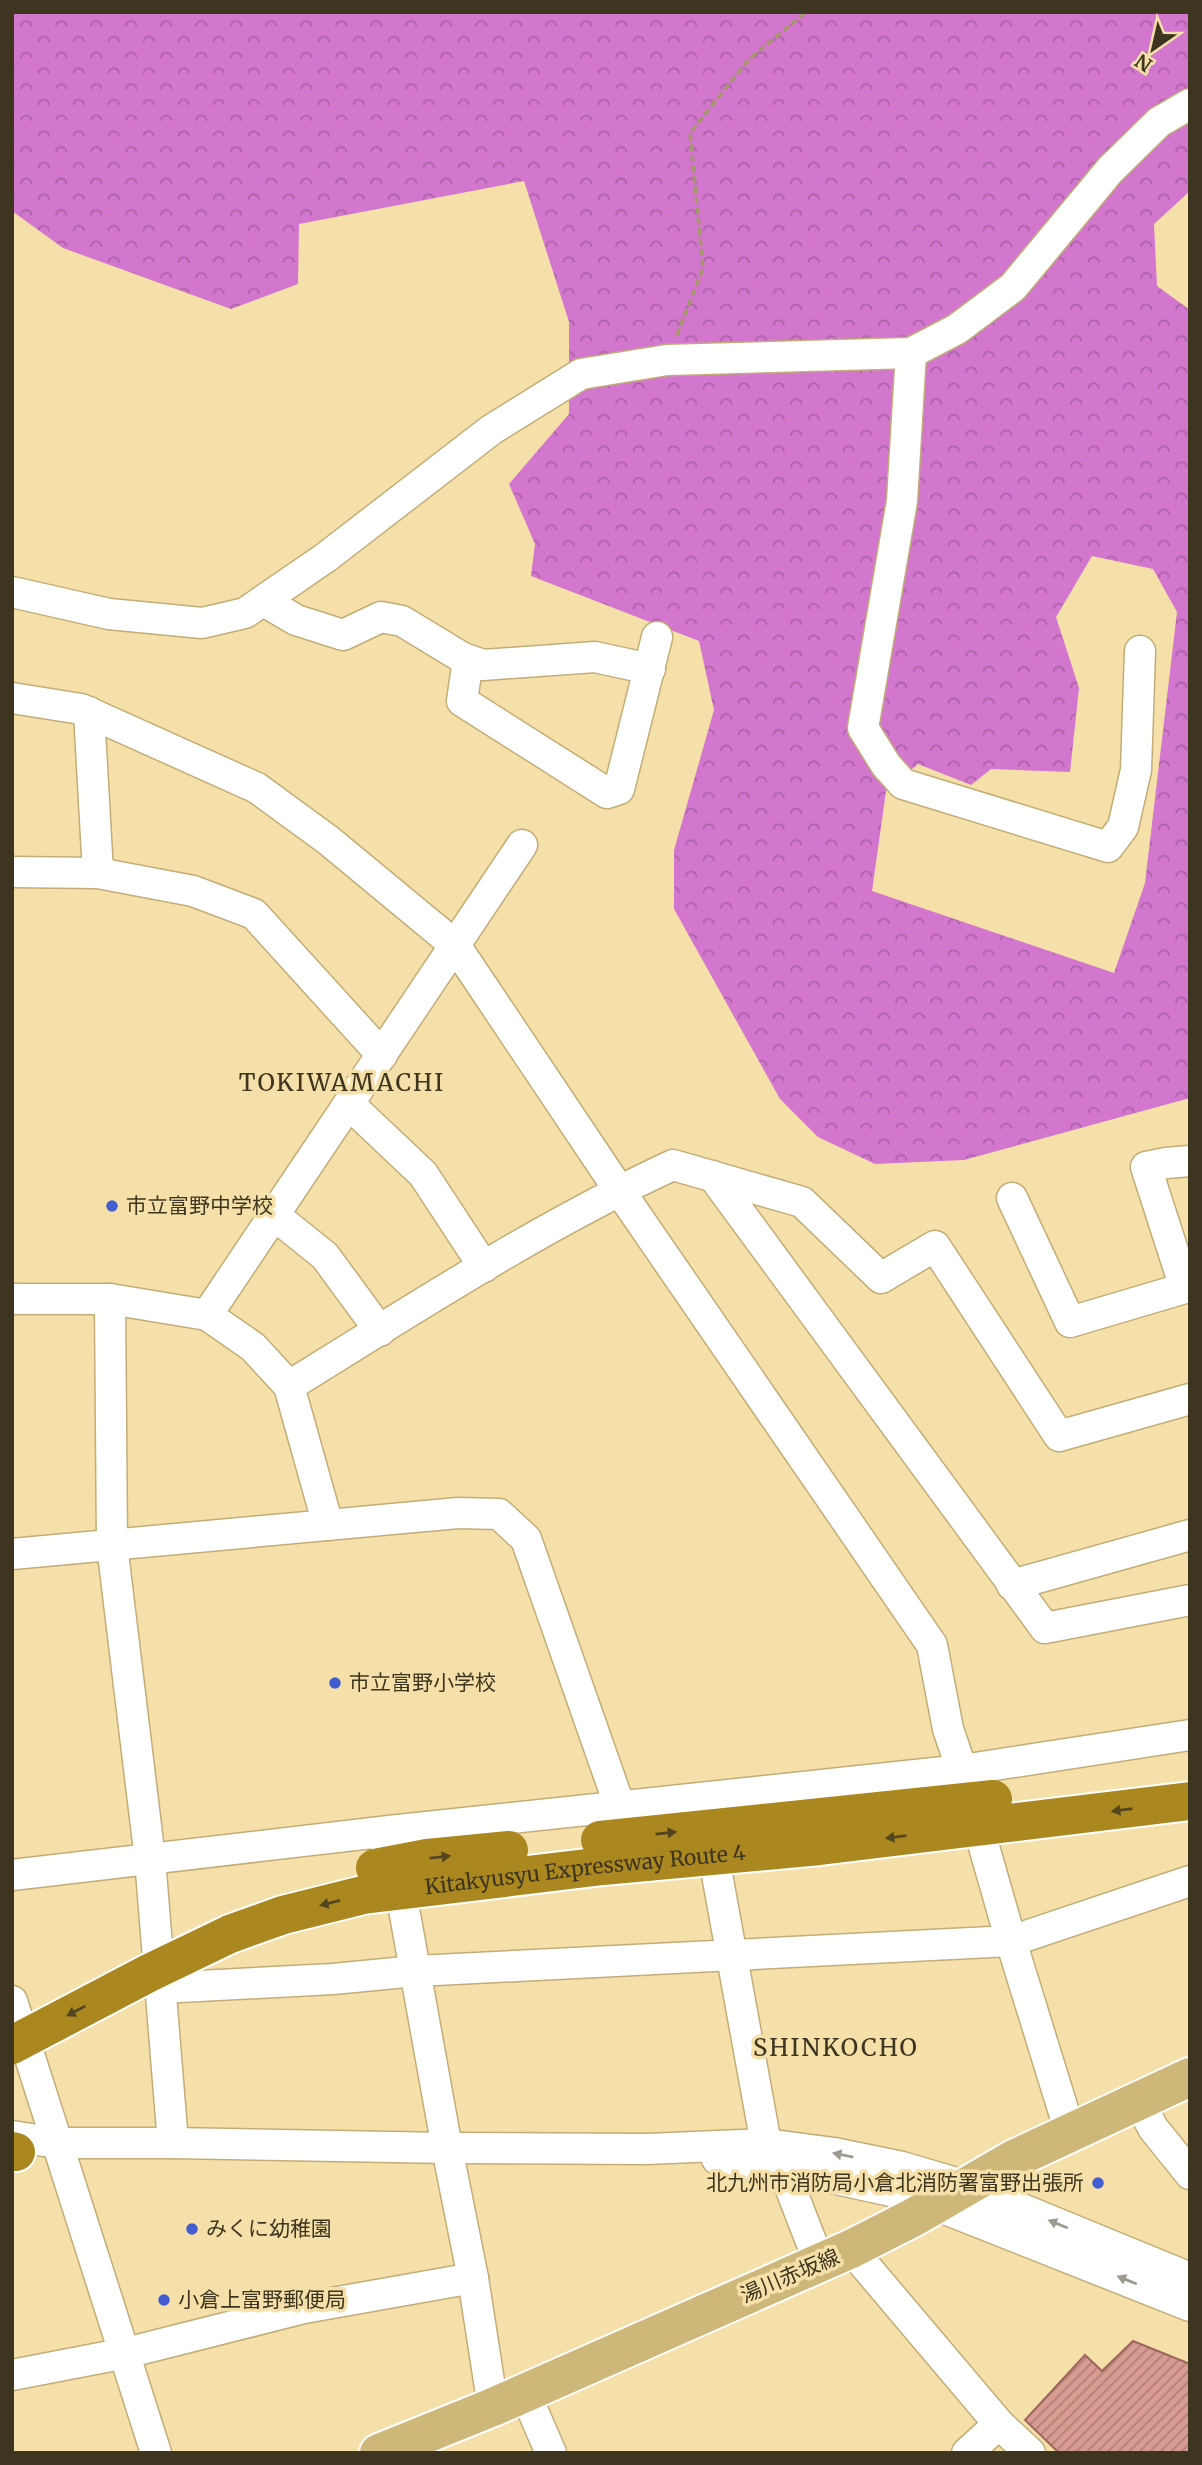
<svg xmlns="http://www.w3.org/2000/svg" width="1202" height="2465" font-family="Merriweather,'Noto Sans JP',serif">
  <defs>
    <pattern id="forest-crowns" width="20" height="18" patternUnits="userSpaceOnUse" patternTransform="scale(1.75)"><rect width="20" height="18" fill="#d276ce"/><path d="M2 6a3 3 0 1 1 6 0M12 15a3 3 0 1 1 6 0" fill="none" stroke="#ac62a7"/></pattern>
    <pattern id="building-hatch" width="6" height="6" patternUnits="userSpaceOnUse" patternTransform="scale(1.75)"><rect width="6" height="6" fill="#d89b92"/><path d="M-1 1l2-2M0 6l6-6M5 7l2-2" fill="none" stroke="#b07f77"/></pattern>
  </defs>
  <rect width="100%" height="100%" fill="#f6e0a9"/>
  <path fill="url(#forest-crowns)" fill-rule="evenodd" d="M12,12H1190V191L1154,224L1157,286L1190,310V1098L964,1160L875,1164L818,1137L780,1099L674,909V850L714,710L699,641L531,576L535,544L509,484L569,414V322L524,181L299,224L298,284L231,309L63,248L12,211ZM1092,556L1153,569L1177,612L1145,883L1114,973L872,891L886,791L918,764L971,785L991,769L1070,772L1079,688L1056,617Z"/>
  <path fill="url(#building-hatch)" stroke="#9e665d" stroke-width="2" d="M1133,2341L1190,2364V2453H1059L1025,2420L1085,2355L1102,2371Z"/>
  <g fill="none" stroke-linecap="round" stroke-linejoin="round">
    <defs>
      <g id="minor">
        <path d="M911,353L902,501L863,728L886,765L903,784L1108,847L1123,827L1136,770L1140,651"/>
        <path d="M12,592L109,614L202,623L245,613L325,558L491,430L581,374L667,360L911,353L957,329L1013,287L1110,170L1159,122L1190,104"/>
        <path d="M264,601L296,620L343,635L381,617L402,621L463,658L483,665L595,657L650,669"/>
        <path d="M468,660L462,701L607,793L619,789L657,637"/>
        <path d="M12,698L81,709L257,788L328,840L455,945L619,1190L932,1645L948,1729L962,1770L1011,1941L1070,2132"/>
        <path d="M89,712L98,873"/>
        <path d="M12,872L98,873L193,891L254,914L382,1055"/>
        <path d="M349,1104L423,1174L484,1267"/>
        <path d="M713,1176L1045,1628L1190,1600"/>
        <path d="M1012,1198L1070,1322L1185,1288L1146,1167L1166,1163L1190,1161"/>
        <path d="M274,1215L325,1256L380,1331"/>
        <path d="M12,1299H110L207,1315L253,1347L289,1386L328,1525"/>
        <path d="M110,1299L112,1545L150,1859L173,2143"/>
        <path d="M207,1315L522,845"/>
        <path d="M289,1386C414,1309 539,1227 673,1165L802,1202L881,1278L935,1246L1059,1436L1190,1399"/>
        <path d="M12,1554L458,1513L499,1514L526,1539L620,1807"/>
        <path d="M1012,1585L1190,1535"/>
        <path d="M710,1836L766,2144"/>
        <path d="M397,1870L447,2148L473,2278L493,2407"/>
        <path d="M12,1875L389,1831L962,1770L1190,1735"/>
        <path d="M161,1988L333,1979L416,1971L1011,1941L1190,1881"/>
        <path d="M12,2001L156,2453"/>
        <path d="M1139,2101L1153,2128L1190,2174"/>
        <path d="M12,2136L57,2143H173L447,2148L647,2149L766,2144L834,2153L902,2167L966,2186L1190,2278"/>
        <path d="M717,2159L836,2179L891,2191L935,2205L1190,2306"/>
        <path d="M783,2169L819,2262"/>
        <path d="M851,2249L999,2424L1030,2453"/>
        <path d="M12,2375L126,2353L304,2308L473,2278"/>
        <path d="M525,2393L551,2453"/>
        <path d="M967,2453L999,2424"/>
      </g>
      <path id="major" d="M379,2453L493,2407L851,2249L914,2217L1014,2159L1190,2077"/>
      <path id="highway" d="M12,2151L16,2152"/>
    </defs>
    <use href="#minor" stroke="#c2ad78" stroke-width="33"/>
    <use href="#major" stroke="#fff" stroke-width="42"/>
    <use href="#highway" stroke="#fff" stroke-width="42"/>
    <path stroke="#a6966d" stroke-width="3.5" stroke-dasharray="7 3.5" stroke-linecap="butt" d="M677,335L703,268L690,133L749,59L806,12"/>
    <use href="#minor" stroke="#fff" stroke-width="30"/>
    <use href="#major" stroke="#cdb879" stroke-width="38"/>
    <use href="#highway" stroke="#ab881f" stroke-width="38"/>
    <defs>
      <g id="highway-bridge">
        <path d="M600,1840L993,1799"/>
        <path d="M375,1868L427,1858L509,1850"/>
        <path id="s1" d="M12,2045L149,1973L230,1934L283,1915L363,1895L603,1866L820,1846L1190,1801"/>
      </g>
    </defs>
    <use href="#highway-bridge" stroke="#fff" stroke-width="42" stroke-linecap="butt"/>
    <use href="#highway-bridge" stroke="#ab881f" stroke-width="38"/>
  </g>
  <defs><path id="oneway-solid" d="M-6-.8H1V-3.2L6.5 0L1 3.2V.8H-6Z" transform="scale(1.75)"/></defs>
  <g fill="#53461f">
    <use href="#oneway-solid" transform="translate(1122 1810) rotate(173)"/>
    <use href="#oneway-solid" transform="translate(666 1833) rotate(-6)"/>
    <use href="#oneway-solid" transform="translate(896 1837) rotate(173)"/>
    <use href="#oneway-solid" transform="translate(440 1857) rotate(-6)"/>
    <use href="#oneway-solid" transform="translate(330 1903) rotate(166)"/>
    <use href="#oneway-solid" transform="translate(76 2011) rotate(152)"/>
  </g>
  <g fill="#9e9a8f">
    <use href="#oneway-solid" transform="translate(843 2155) rotate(-169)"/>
    <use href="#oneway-solid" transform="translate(1058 2224) rotate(-158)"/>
    <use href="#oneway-solid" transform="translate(1127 2280) rotate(-158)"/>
  </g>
  <g fill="#415dd0" stroke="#f6e0a9" stroke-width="2.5">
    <circle cx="112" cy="1206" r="7"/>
    <circle cx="335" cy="1683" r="7"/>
    <circle cx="1098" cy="2183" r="7"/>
    <circle cx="192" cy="2229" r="7"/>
    <circle cx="164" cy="2300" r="7"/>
  </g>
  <g text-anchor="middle" stroke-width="7" stroke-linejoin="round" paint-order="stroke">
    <g font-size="21" fill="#3d351f" stroke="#f6e0a9" text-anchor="start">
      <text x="126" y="1213">市立富野中学校</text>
      <text x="349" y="1690">市立富野小学校</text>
      <text x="1084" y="2190" text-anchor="end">北九州市消防局小倉北消防署富野出張所</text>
      <text x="206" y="2236">みくに幼稚園</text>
      <text x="178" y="2307">小倉上富野郵便局</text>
    </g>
    <g font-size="21" fill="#3d351f" stroke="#f6e0a9">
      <text dy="7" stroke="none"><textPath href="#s1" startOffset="607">Kitakyusyu Expressway Route 4</textPath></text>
      <text transform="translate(790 2276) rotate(-23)" y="7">湯川赤坂線</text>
    </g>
    <g font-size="24" letter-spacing="2" fill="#3d351f" stroke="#f6e0a9">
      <text x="342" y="1091">TOKIWAMACHI</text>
      <text x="836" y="2056">SHINKOCHO</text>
    </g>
  </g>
  <rect width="1202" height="2465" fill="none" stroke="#3d351f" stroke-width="28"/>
  <g transform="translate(1153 49) rotate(214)" stroke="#f6e0a9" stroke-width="5" paint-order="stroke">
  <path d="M0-5L12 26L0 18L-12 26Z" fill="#3d351f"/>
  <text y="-10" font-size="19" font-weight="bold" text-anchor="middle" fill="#3d351f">N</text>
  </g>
</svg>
